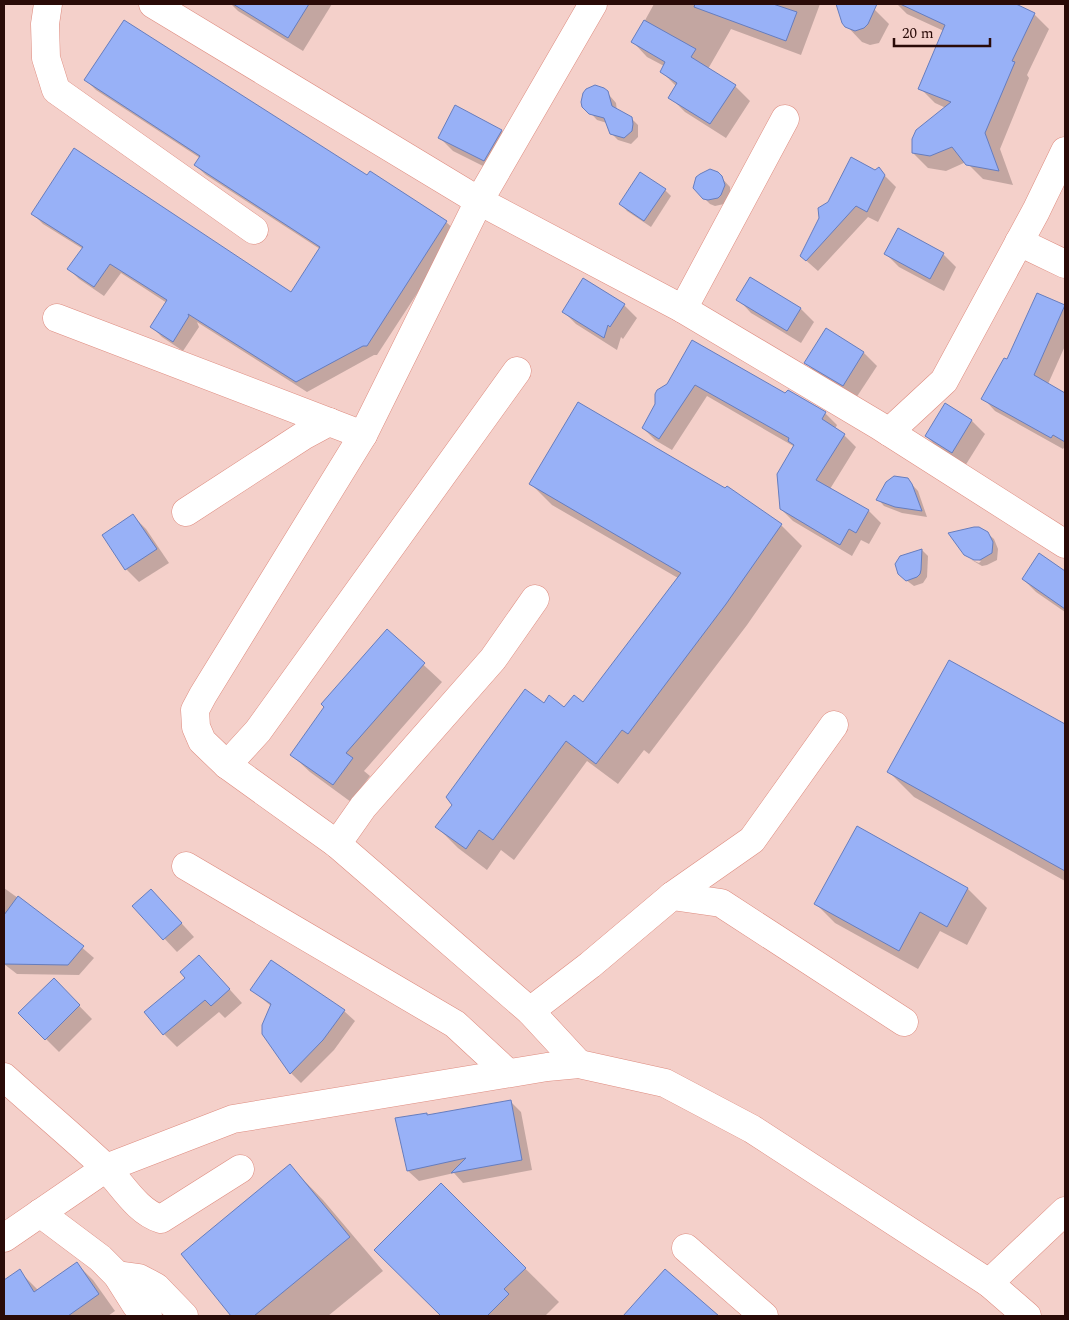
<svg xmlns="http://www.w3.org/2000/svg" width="1069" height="1320" font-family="Spectral,serif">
  <rect width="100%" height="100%" fill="#f4d0ca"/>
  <g fill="#0003">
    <path d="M231,4H332L303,51L238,11Z"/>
    <path d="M654,4H820L801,55L731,29L708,69L735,86L750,101L726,138L685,112L670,97L677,87L661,71L664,66L647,57L633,42Z"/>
    <path d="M837,4H863L874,9L889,24L879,43L870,45L862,42L843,22Z"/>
    <path d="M897,4H1013L1034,14L1049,29L1027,75L1029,78L1000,149L1013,185L983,179L966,162L946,171L928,168L913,153L946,108L935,103L920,88L944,31L907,14Z"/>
    <path d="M86,80L367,177L446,222L457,232L377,355H374L307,392L197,322L199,327L183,351L162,337L152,327L167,303L121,273L104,296L79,279L69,269L83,249L43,224L33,214L292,294L320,249L206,175L195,165L200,158L96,90Z"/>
    <path d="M604,89L616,103L617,111L631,118L638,125V137L631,144L618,140L611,133L607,123L597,120L584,106Z"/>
    <path d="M502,131L515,144L497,173L453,151L440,138Z"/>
    <path d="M878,169L896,187L878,222L868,217L818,271L801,256Z"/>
    <path d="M717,173L730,187V197L724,204L715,206L710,204L704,198Z"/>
    <path d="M665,190L671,196L651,227L627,211L621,204Z"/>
    <path d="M886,254H943L956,267L944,291L899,267Z"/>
    <path d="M751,278L801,309L814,322L801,343L751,313L738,299Z"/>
    <path d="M1038,294L1065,306V346L1048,384L1065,394V446L1063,449L995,411L983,398L1007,361Z"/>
    <path d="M624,305L637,318L623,339L621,337L617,350L576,324L563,311Z"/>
    <path d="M827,330L864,353L877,366L856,398L819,376L806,363Z"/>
    <path d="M693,342L786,395L825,413L837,425L835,429L844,435L856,447L830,489L869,511L881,523L869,544L861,540L852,556L793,521L781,509L795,447L707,396L672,450L655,440L643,428Z"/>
    <path d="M945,405L972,421L985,434L965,466L939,449L926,436Z"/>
    <path d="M907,479L918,491L927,517L902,513L884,506L878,499Z"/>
    <path d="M531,484L725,490L727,488L781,525L802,546L747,625L649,754L644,750L618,784L587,761L514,860L501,850L487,870L458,848L437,827L544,705L564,709L583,704L678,578L552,505Z"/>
    <path d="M133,516L146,529L169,563L139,582L126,569Z"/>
    <path d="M987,533L994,539L998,549L997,560L987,565L982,566L970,559L979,563L981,561L966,554Z"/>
    <path d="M922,550L928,556L927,577L923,583L914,586L906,580L901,558Z"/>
    <path d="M1040,555L1065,573V612L1036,592L1023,579Z"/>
    <path d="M387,631L442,682L364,771L370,776L351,802L310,772L292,755Z"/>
    <path d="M950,662L1065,725V881L914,797L889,772Z"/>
    <path d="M858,828L968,889L987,908L967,945L940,931L918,969L835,923L816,904Z"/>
    <path d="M4,888L56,925L94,958L79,975L17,974L4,964Z"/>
    <path d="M164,904L194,937L177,952L134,906Z"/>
    <path d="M212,970L242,1003L225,1018L219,1012L177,1047L164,1034Z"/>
    <path d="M54,980L92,1019L59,1052L20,1013Z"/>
    <path d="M252,990L344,1011L355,1021L334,1050L301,1083L291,1073L271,1006Z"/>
    <path d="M510,1101L521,1112L532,1170L463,1183L454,1173L419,1181L408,1171L428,1116Z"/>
    <path d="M290,1166L323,1200L383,1271L328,1316H233L182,1255Z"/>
    <path d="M441,1185L559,1302L545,1316H442L376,1250Z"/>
    <path d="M77,1264L93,1280L115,1311L108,1316H4V1281L19,1271L38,1290Z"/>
    <path d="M665,1270L717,1316H625Z"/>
  </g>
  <g fill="#98b1f7" stroke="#667dbe">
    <path d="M233,4H309L288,38Z"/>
    <path d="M695,4H773L797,12L786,41L694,7Z"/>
    <path d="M836,4H877L868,24L864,28L855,31L845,27L842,23Z"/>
    <path d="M900,4H1016L1035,13L1012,61L1015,62L985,133L999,171L966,165L952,147L930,156L912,153V139L916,130L951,102L918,89L945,25Z"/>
    <path d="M124,20L367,175L370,171L447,221L367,346H363L296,382L188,314L189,316L173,342L150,327L167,300L110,264L94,287L67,269L83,247L31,214L74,148L291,292L320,247L194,165L200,156L84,80Z"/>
    <path d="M644,20L696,49L691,57L736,85L710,124L668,98L677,83L660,72L665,62L631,42Z"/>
    <path d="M595,85L604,88L608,91L612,106L632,117L633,124L632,131L624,138L610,134L604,118L589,114L582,107L581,102L583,93L586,89Z"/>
    <path d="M455,105L502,130L484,161L438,138Z"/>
    <path d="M851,157L875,170L879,167L885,175L867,212L856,206L806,261L800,256L819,218L818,208L828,202Z"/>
    <path d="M710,169L718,172L722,176L725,185L721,195L718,198L708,200L703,199L693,188L696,177L700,174Z"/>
    <path d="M640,172L666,189L644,221L619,204Z"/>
    <path d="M898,228L944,253L930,279L884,254Z"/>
    <path d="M750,277L801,308L787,331L736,300Z"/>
    <path d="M583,278L625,304L610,327L608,325L604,338L562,312Z"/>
    <path d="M1037,293L1065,305L1034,375L1065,393V442L1053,435L1051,438L981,399L1004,358L1007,359Z"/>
    <path d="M826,328L864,352L843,386L804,363Z"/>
    <path d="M692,340L785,393L788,390L826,412L822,419L845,434L816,480L869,510L856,533L849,529L840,545L780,509L777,474L794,445L788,441L789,438L695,385L659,439L642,428L655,404V394L657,390L667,384Z"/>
    <path d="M578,402L725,488L727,486L782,524L726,604L628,734L622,730L596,764L566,741L493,840L479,830L466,849L435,827L452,805L446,797L525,689L544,703L549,695L564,707L574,695L583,702L681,573L529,484Z"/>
    <path d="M945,403L972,420L952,453L925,436Z"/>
    <path d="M894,476L908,478L912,484L922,511L895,507L876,500L886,482Z"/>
    <path d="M133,514L157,549L125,570L102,535Z"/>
    <path d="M974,527H979L988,532L993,542L992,553L980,560H974L964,555L948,533Z"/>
    <path d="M922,549L921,570L920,574L917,577L906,581L898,574L895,564L900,556Z"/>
    <path d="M1039,553L1065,571V609L1022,579Z"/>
    <path d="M387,629L425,663L346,753L353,758L333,785L290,755L324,707L321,704Z"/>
    <path d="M949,660L1065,724V871L887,772Z"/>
    <path d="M857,826L968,888L947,927L920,912L899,951L814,904Z"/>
    <path d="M151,889L182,923L163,940L132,906Z"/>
    <path d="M18,896L84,946L68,965L4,964V915Z"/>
    <path d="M199,955L230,989L211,1006L205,1000L163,1035L144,1012L185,978L180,972Z"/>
    <path d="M271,960L345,1010L323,1040L290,1074L262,1034V1025L271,1004L250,990Z"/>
    <path d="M54,978L80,1005L45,1040L18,1013Z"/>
    <path d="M511,1100L522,1160L451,1173L466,1158L407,1171L395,1118L427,1113V1115Z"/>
    <path d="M290,1164L350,1237L254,1316H231L181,1254Z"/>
    <path d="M441,1183L526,1268L504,1289L509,1294L487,1316H441L374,1250Z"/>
    <path d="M77,1262L99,1294L68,1316H4V1280L20,1269L34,1292Z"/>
    <path d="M665,1269L719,1316H623Z"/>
  </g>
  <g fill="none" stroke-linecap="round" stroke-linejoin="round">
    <defs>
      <g id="minor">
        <path d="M48,4L45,24L46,58L56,90L254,230"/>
        <path d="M153,4L479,201L683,309L878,425L1065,544"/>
        <path d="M1019,242L1065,264"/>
        <path d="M683,309L785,119"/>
        <path d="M57,318L363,435"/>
        <path d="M889,432L944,381L1036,211L1065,151"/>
        <path d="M186,512L303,436L329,422"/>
        <path d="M227,765L258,731L517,371"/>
        <path d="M337,844L363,807L493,659L535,599"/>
        <path d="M186,866L455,1024L508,1073"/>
        <path d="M672,896L752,840L834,725"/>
        <path d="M530,1011L590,965L672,896L721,903L904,1022"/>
        <path d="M579,1064L530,1011L337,844L227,765L202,741L196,727L195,710L203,695L363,435L479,201L593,4"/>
        <path d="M4,1077C37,1107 72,1136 105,1167C122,1184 137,1212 161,1219L240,1169"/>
        <path d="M40,1213L100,1258L117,1275L136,1305L148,1316"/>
        <path d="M4,1238L106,1168L233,1119L547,1067L579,1064L665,1083L752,1129L989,1283L1027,1316"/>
        <path d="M686,1248L764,1316"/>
        <path d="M117,1275L139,1278L156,1287L184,1316"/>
        <path d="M989,1283L1065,1211"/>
      </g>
    </defs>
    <use href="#minor" stroke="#de8b7f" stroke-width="29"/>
    <use href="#minor" stroke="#fff" stroke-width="28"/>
  </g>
  <rect width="1069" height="1320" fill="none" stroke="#2a0b08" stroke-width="10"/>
  <path d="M894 38v8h96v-8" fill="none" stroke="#2a0b08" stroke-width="2.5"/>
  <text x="902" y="38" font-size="15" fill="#2a0b08" stroke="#f4d0ca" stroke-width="4" paint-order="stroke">20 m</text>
</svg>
